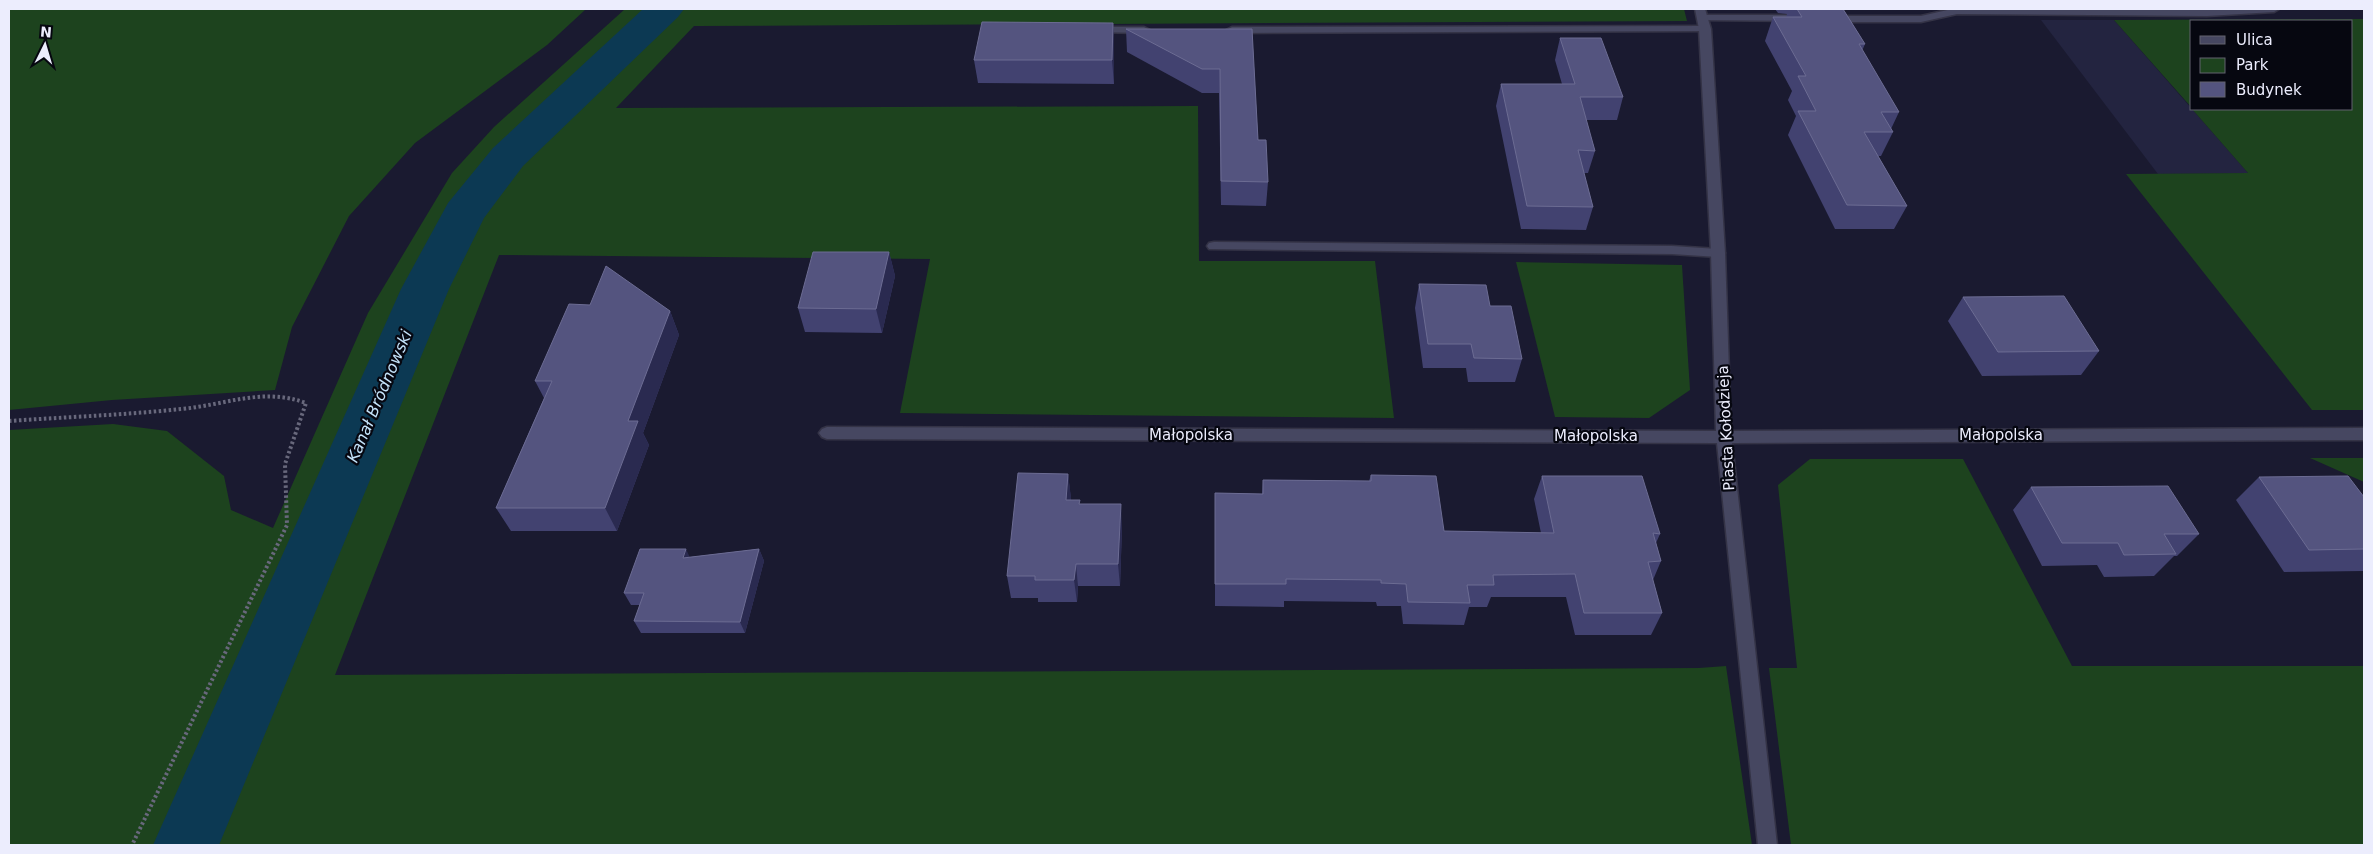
<svg xmlns="http://www.w3.org/2000/svg" width="2373" height="854" font-family="'DejaVu Sans',sans-serif">
  <rect width="100%" height="100%" fill="#1a1a30"/>
  <path fill="#232440" d="M2041,20H2114L2248,173L2158,174Z"/>
  <g fill="#1d431e">
    <path d="M9,9H586L547,45L415,143L349,216L292,327L275,390L112,400L9,410Z"/>
    <path d="M625,9H1684L1687,21L694,26L616,108L1198,106L1199,261H1375L1394,418L900,413L930,259L499,255L335,675L1699,668L1726,666L1752,845H9V430L113,424L167,431L224,476L231,510L273,528L368,313L452,173L494,127Z"/>
    <path d="M2364,19V410H2312L2126,174L2248,173L2192,109H2352V21H2192V108L2114,20Z"/>
    <path d="M1516,262L1682,265L1690,390L1649,418L1555,417Z"/>
    <path d="M2310,458H2364V482Z"/>
    <path d="M1810,459H1963L2072,666H2364V845H1791L1769,668H1797L1778,485Z"/>
  </g>
  <g fill="none" stroke-linecap="round" stroke-linejoin="round">
    <path fill="#0c3953" fill-rule="evenodd" d="M643,9H684L678,17L523,166L484,218L449,289L219,845H153L401,289L448,203L493,148Z"/>
    <defs>
      <g id="service">
        <path d="M1952,9H2279L2274,12L2207,16L1957,14L1921,22H1829L1824,19L1829,16H1921Z"/>
        <path d="M1703,15H1794L1799,18L1794,21L1699,20L1698,18Z"/>
        <path d="M1705,26L1709,27V31L1232,33L1226,30L1232,27Z"/>
        <path d="M1098,27H1144L1150,30L1144,33L1094,32V28Z"/>
        <path d="M1214,242L1672,246L1718,249L1725,253L1718,257L1672,254L1209,249L1207,246L1209,243Z"/>
      </g>
      <path id="minor" d="M1695,9H1705L1711,29L1725,253L1731,431L2364,428V440L1732,443L1777,845H1758L1717,443L827,439L822,437L819,433L822,429L827,427L1716,431L1711,253L1699,29Z"/>
    </defs>
    <use href="#service" stroke="#343346" stroke-width="3"/>
    <use href="#minor" stroke="#343346" stroke-width="3"/>
    <path stroke="#68687c" stroke-width="4" stroke-dasharray="2.5 2.5" stroke-linecap="butt" d="M9,421C66,417 124,415 181,409C226,405 262,387 306,403L285,464L287,525L132,845"/>
    <use href="#service" fill="#464761" fill-rule="evenodd"/>
    <use href="#minor" fill="#464761" fill-rule="evenodd"/>
  </g>
  <g fill="#424270">
    <path d="M1775,9H1843L1865,44L1862,51L1899,112L1891,129L1893,132L1881,156H1878L1907,206L1894,229H1835L1788,135L1796,116L1788,100L1792,91L1765,41L1773,17H1786L1787,14L1778,13Z"/>
    <path d="M1113,23L1114,46V84L978,83L974,60Z"/>
    <path d="M1126,29H1252L1258,140L1268,182L1266,206L1221,205L1219,93H1202L1127,52Z"/>
    <path d="M1560,38L1623,97L1617,120H1586L1595,151L1588,173H1584L1593,207L1586,230L1521,229L1496,106L1501,84H1562L1555,60Z"/>
    <path d="M889,252L895,276L882,333L805,332L798,308Z"/>
    <path d="M1419,284L1490,306L1522,359L1515,382H1468L1466,368H1423L1415,308Z"/>
    <path d="M1963,297L2099,351L2081,375L1982,376L1948,321Z"/>
    <path d="M670,311L679,335L643,433L649,445L617,531H511L496,508L544,398L535,381Z"/>
    <path d="M1068,474L1071,500L1080,504L1122,527L1120,586H1078L1077,602H1038V598H1011L1007,576Z"/>
    <path d="M1371,475L1444,531L1541,533L1534,499L1542,476L1660,534L1656,543L1661,561L1653,580L1662,613L1651,635H1575L1566,597H1491L1487,607H1469L1464,625L1403,624L1401,606H1377L1376,602L1284,601V607L1215,606V493L1262,494L1263,480L1369,481Z"/>
    <path d="M2259,477L2364,497V571L2284,572L2236,500Z"/>
    <path d="M2031,487L2199,534L2177,556H2174L2154,576L2104,577L2097,565L2042,566L2013,510Z"/>
    <path d="M759,549L764,561L745,633H641L634,621L640,605H631L624,593L690,557Z"/>
  </g>
  <g fill="#2a2a50">
    <path d="M1113,23L1114,46V84L1112,60Z"/>
    <path d="M889,252L895,276L882,333L876,309Z"/>
    <path d="M670,311L679,335L643,433L649,445L617,531L605,508L628,421Z"/>
    <path d="M1068,474L1071,497L1069,523L1066,500Z"/>
    <path d="M1121,504L1122,527L1120,586L1118,564Z"/>
    <path d="M686,549L692,562L683,558Z"/>
    <path d="M759,549L764,561L745,633L740,622Z"/>
    <path d="M1076,564L1078,586L1077,602L1074,580Z"/>
  </g>
  <g fill="#54547f" stroke="#6c6c93">
    <path d="M1797,9H1843L1865,44H1859L1899,112H1881L1893,132H1864L1907,206L1847,205L1798,111H1816L1798,76H1806L1773,17H1802Z"/>
    <path d="M982,22L1113,23L1112,60H974Z"/>
    <path d="M1126,29H1252L1258,140H1266L1268,182L1221,181L1220,69H1202Z"/>
    <path d="M1560,38H1601L1623,97H1580L1595,151L1578,150L1593,207L1527,206L1501,84H1575Z"/>
    <path d="M813,252H889L876,309L798,308Z"/>
    <path d="M606,266L670,311L628,421H638L605,508H496L552,381H535L569,304L590,305Z"/>
    <path d="M1419,284L1486,285L1490,306H1511L1522,359L1474,358L1471,344H1428Z"/>
    <path d="M2064,296L2099,351L1998,352L1963,297Z"/>
    <path d="M1018,473L1068,474L1066,500H1080L1079,504H1121L1118,564H1076L1074,580H1035V576H1007Z"/>
    <path d="M1371,475L1436,476L1444,531L1554,533L1542,476H1642L1660,534L1653,533L1661,561L1648,562L1662,613H1584L1575,574L1493,575L1494,585H1467L1470,603L1408,602L1406,584L1381,583V580L1286,579V584H1215V493L1263,494V480L1371,481Z"/>
    <path d="M2348,476L2364,497V549L2309,550L2259,477Z"/>
    <path d="M2168,486L2199,534H2164L2176,554L2124,555L2118,543H2062L2031,487Z"/>
    <path d="M640,549H686L683,558L759,549L740,622L634,621L644,593H624Z"/>
  </g>
  <g text-anchor="middle" stroke-width="4.5" stroke-linejoin="round" paint-order="stroke">
    <g font-size="15" fill="#ecedfd" stroke="#060710">
      <text transform="translate(1726 428) rotate(-93)" y="5">Piasta Kołodzieja</text>
      <text x="1191" y="440">Małopolska</text>
      <text x="2001" y="440">Małopolska</text>
      <text x="1596" y="441">Małopolska</text>
    </g>
    <g font-size="16" font-style="italic" fill="#c4e3fa" stroke="#060710">
      <text transform="translate(379 396) rotate(-67)" y="6">Kanał Bródnowski</text>
    </g>
  </g>
  <rect width="2373" height="854" fill="none" stroke="#ecedfd" stroke-width="20"/>
  <rect x="2190" y="20" width="162" height="90" fill="#060710" stroke="#62636f"/>
  <rect x="2200" y="36" width="25" height="8" fill="#464761" stroke="#62636f"/>
  <text x="2236" y="45" font-size="15" fill="#ecedfd">Ulica</text>
  <rect x="2200" y="58" width="25" height="15" fill="#1d431e" stroke="#62636f"/>
  <text x="2236" y="70" font-size="15" fill="#ecedfd">Park</text>
  <rect x="2200" y="82" width="25" height="15" fill="#54547f" stroke="#62636f"/>
  <text x="2236" y="95" font-size="15" fill="#ecedfd">Budynek</text>
  <g transform="translate(45 45) rotate(5)" stroke="#060710" stroke-width="4" paint-order="stroke">
  <path d="M0-4L9 19L0 12L-9 19Z" fill="#ecedfd"/>
  <text y="-8" font-size="14" font-weight="bold" text-anchor="middle" fill="#ecedfd">N</text>
  </g>
</svg>
